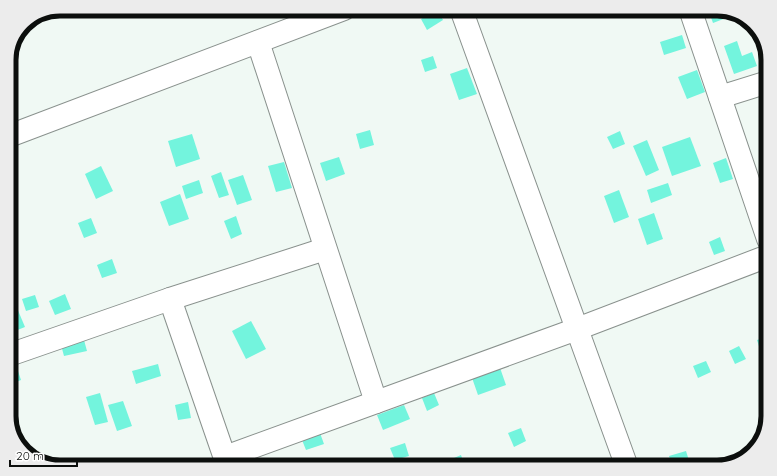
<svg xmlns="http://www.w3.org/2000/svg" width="777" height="476" font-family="Quicksand,sans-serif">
  <rect width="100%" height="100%" fill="#f0f9f4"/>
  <g fill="#73f4dd">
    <path d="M437,9L443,20L427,30L421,19Z"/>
    <path d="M708,9H717L724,11L726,18L713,23Z"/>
    <path d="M682,35L686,48L664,55L660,42Z"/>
    <path d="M737,41L742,56L752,52L757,66L734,74L724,46Z"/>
    <path d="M433,56L437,68L425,72L421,60Z"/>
    <path d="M467,68L477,94L459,100L450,74Z"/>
    <path d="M697,70L705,92L687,99L678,77Z"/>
    <path d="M370,130L374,145L360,149L356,134Z"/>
    <path d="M620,131L625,144L613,149L607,137Z"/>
    <path d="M192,134L200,159L176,167L168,141Z"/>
    <path d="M690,137L701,166L672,176L662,147Z"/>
    <path d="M647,140L659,170L646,176L633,146Z"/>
    <path d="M339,157L345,174L326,181L320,163Z"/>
    <path d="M726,158L733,179L720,183L713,163Z"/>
    <path d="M284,162L292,188L276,192L268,166Z"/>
    <path d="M101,166L113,191L96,199L85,174Z"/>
    <path d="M221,172L229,195L219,198L211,176Z"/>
    <path d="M243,175L252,200L237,205L228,180Z"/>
    <path d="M199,180L203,193L186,199L182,186Z"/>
    <path d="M668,183L672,195L651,203L647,190Z"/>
    <path d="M619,190L629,217L614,223L604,196Z"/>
    <path d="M180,194L189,219L169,226L160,202Z"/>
    <path d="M654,213L663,239L647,245L638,219Z"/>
    <path d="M236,216L242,234L231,239L224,221Z"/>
    <path d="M91,218L97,233L84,238L78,223Z"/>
    <path d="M720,237L725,251L714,255L709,242Z"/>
    <path d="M112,259L117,273L102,278L97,265Z"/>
    <path d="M65,294L71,309L55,315L49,301Z"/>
    <path d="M35,295L39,307L26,311L22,299Z"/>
    <path d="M17,308L25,327L10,333L9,311Z"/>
    <path d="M251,321L266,349L246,359L232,331Z"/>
    <path d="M768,337V351L761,353L757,340Z"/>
    <path d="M84,340L87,351L64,356L61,345Z"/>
    <path d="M739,346L746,359L735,364L729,351Z"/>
    <path d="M706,361L711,372L698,378L693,366Z"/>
    <path d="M158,364L161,376L136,384L132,371Z"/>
    <path d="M16,365L21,380L13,383L9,374V368Z"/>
    <path d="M499,365L506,385L478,395L471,375Z"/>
    <path d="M100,393L108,422L95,425L86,397Z"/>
    <path d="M434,393L439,405L427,411L422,398Z"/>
    <path d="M123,401L132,426L117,431L108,405Z"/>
    <path d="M188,402L191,418L178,420L175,405Z"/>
    <path d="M404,405L410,419L383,430L377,415Z"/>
    <path d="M521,428L526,441L514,447L508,433Z"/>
    <path d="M320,433L324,444L306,450L302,440Z"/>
    <path d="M405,443L409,456L395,460L390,448Z"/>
    <path d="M686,451L691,467H673L669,456Z"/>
    <path d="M461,455L465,467H450L447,461Z"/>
  </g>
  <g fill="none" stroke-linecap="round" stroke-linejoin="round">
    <defs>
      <g id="minor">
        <path d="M461,9L627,467"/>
        <path d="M690,9L768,239"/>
        <path d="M258,42L376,402"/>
        <path d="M720,97L768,82"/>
        <path d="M9,136L344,9"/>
        <path d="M170,299L228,467"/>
        <path d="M9,355L170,299L325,249"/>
        <path d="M225,457L577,329L768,256"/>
      </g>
    </defs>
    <use href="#minor" stroke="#89918d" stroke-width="24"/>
    <use href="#minor" stroke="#fff" stroke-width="22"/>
  </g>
  <path d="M0 0H777V476H0ZM60 16H717A44 44 0 0 1 761 60V416A44 44 0 0 1 717 460H60A44 44 0 0 1 16 416V60A44 44 0 0 1 60 16Z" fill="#ececec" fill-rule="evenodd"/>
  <path fill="none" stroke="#0c0f0d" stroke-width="5" d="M60 16H717A44 44 0 0 1 761 60V416A44 44 0 0 1 717 460H60A44 44 0 0 1 16 416V60A44 44 0 0 1 60 16Z"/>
  <path d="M10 460v6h67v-6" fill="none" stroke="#0c0f0d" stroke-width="2"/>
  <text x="16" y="460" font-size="12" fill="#0c0f0d" stroke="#ffffff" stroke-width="3" paint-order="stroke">20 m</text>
</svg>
